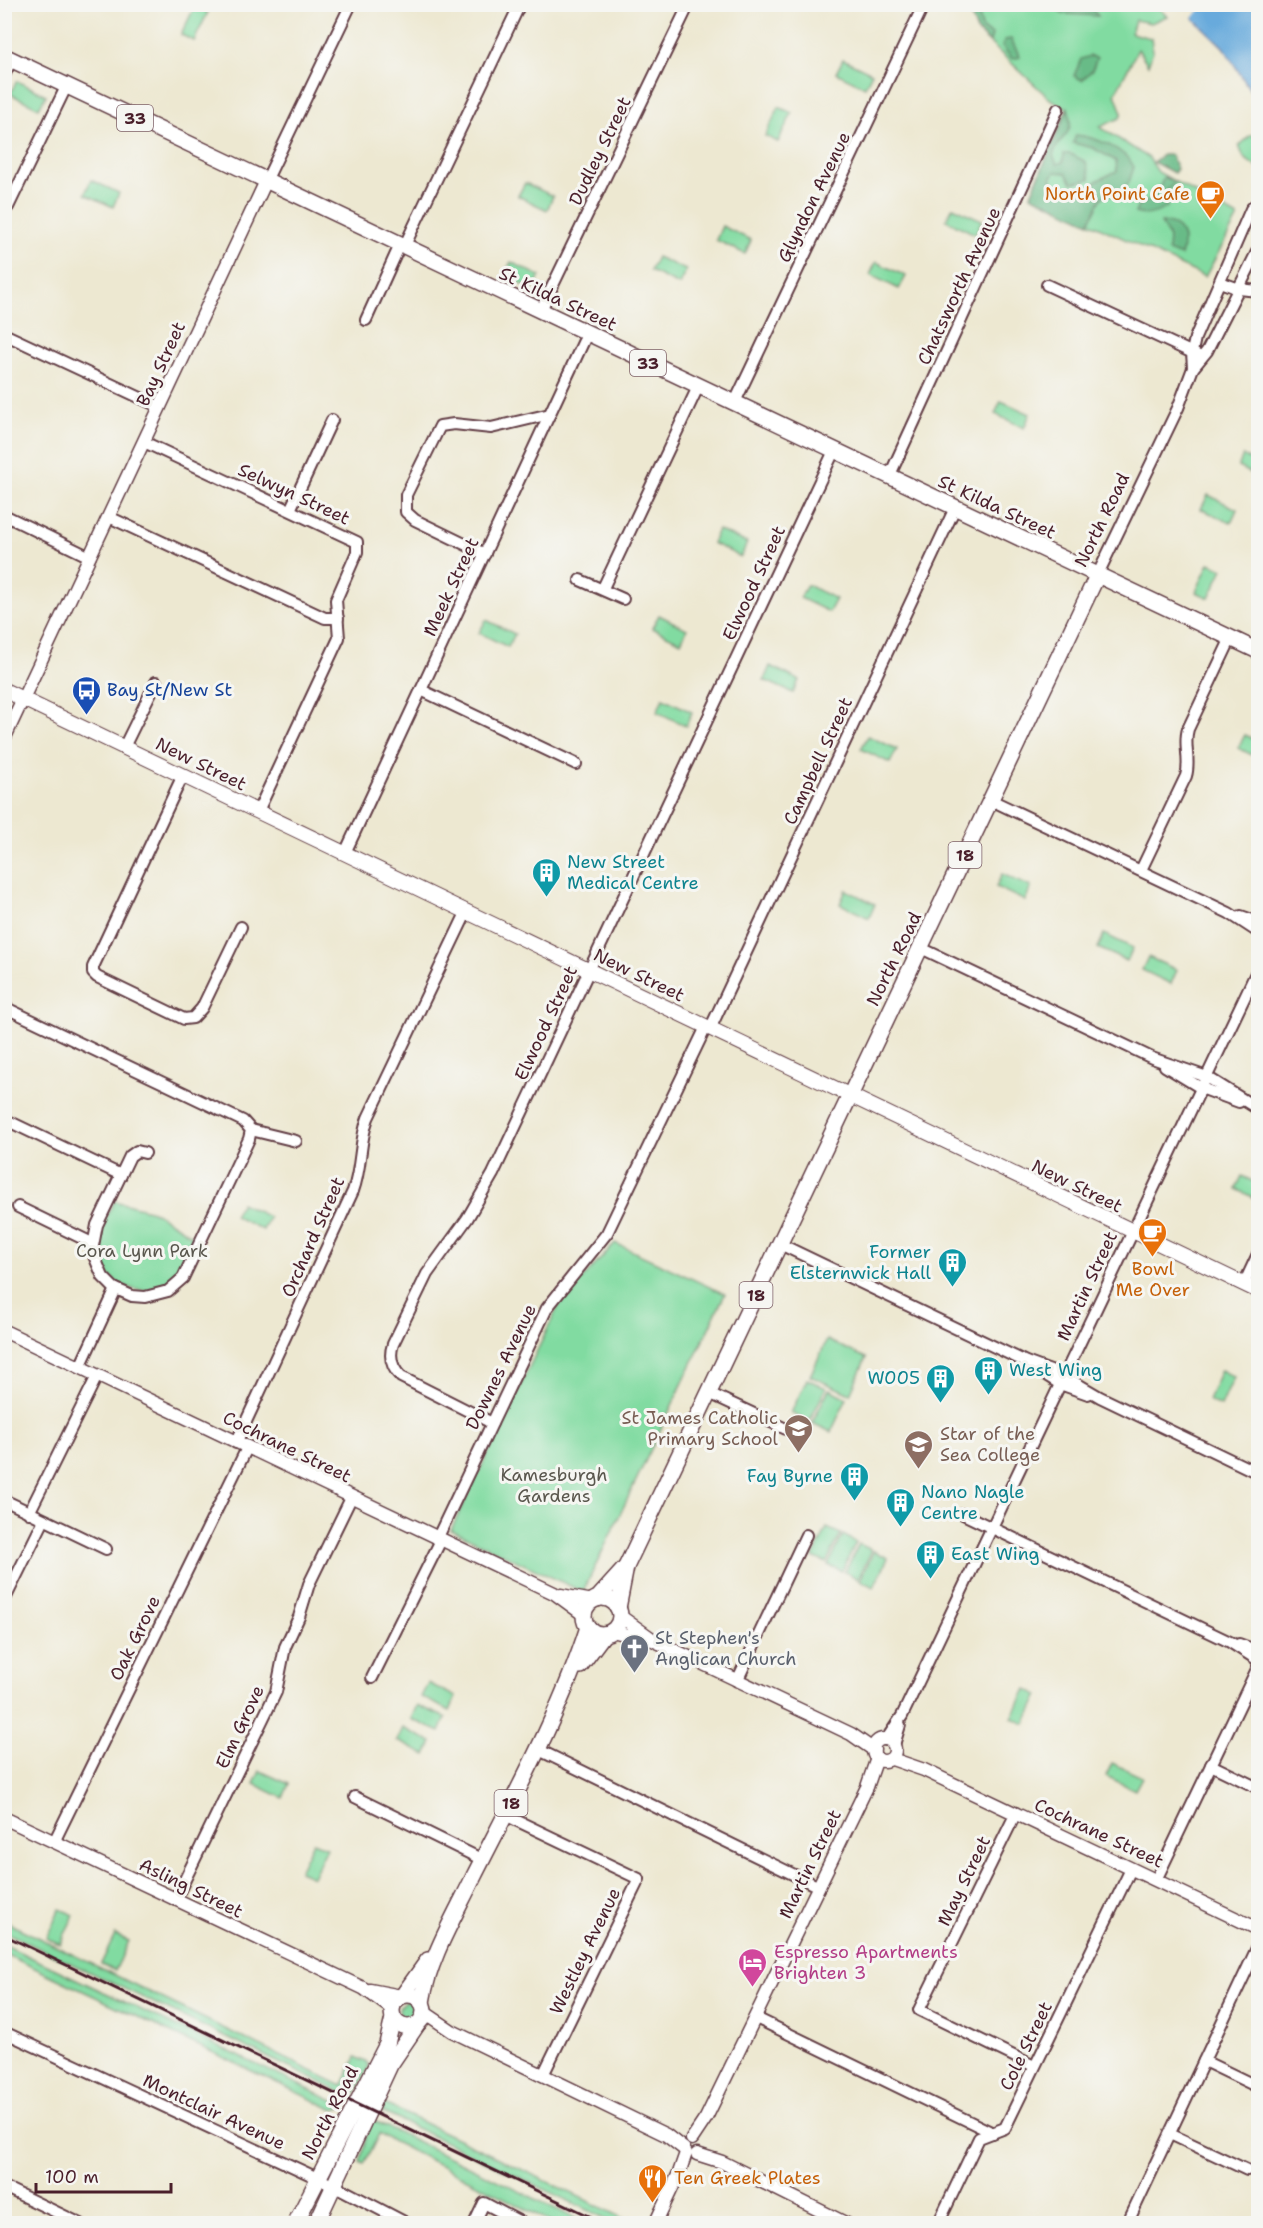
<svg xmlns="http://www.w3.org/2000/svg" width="1263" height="2228" font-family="'Shantell Sans',sans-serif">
  <rect width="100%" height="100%" fill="#f6f6f2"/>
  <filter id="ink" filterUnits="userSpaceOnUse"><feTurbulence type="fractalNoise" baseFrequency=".0167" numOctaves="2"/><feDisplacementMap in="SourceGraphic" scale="12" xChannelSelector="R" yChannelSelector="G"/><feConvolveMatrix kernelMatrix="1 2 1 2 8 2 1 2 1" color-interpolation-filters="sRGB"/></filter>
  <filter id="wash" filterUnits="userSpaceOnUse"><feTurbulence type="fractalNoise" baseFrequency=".008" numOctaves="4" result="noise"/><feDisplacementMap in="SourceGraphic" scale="24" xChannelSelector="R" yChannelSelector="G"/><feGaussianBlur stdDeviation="1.35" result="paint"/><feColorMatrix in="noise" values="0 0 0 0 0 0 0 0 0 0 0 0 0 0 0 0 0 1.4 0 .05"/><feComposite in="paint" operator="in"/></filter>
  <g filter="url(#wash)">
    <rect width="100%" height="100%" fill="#ede8d1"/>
    <g fill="#81dba1" stroke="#667d66" stroke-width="1.5">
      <path d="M967,5H1155L1167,16L1151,23L1135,20L1131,33L1151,38L1153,51L1148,65L1138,49L1115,94L1122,113L1120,118L1100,127L1149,158L1158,172L1238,217L1205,277L1031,195L1067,108L1050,99L977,31Z"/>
      <path d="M195,6L208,12L194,41L181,35Z"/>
      <path d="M843,59L872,73L865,87L836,73Z"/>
      <path d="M17,81L46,95L39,108L10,94Z"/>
      <path d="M779,107L792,113L778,142L765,136Z"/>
      <path d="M1251,135L1258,137V168L1244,158L1239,146Z"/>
      <path d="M91,180L119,193L113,207L85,194Z"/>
      <path d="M525,183L553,196L547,210L518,196Z"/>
      <path d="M953,207L982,220L975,234L946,220Z"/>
      <path d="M722,226L751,240L745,254L716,240Z"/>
      <path d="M657,257L686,270L679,285L650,271Z"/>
      <path d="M511,262L540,276L533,289L504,276Z"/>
      <path d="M876,262L906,276L899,289L870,275Z"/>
      <path d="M1001,401L1030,414L1024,428L995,414Z"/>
      <path d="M1243,456L1258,464V476L1238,467Z"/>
      <path d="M1208,495L1237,509L1231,523L1201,509Z"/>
      <path d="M718,530L747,543L741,557L712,543Z"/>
      <path d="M1209,563L1223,569L1209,598L1196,592Z"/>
      <path d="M807,585L836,599L829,612L800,598Z"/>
      <path d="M659,615L687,629L681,642L652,628Z"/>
      <path d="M486,620L515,634L508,647L479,633Z"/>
      <path d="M770,666L799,680L793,693L764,680Z"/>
      <path d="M663,698L692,712L686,726L657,712Z"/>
      <path d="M1245,735L1258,741V758L1238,748Z"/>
      <path d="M868,736L897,749L890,763L861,749Z"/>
      <path d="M1002,874L1031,887L1025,901L996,887Z"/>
      <path d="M846,890L875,904L869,918L840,904Z"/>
      <path d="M1104,934L1133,948L1127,961L1098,948Z"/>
      <path d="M1148,957L1177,970L1171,984L1142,970Z"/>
      <path d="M1242,1176L1258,1184V1200L1236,1189Z"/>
      <path d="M114,1201L153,1211L196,1238C191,1250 186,1266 177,1276C152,1304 100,1289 98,1249C97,1232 107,1216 114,1201Z"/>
      <path d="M241,1203L269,1217L263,1230L234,1216Z"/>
      <path d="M615,1243L725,1294L583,1592L451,1530L559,1305Z"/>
      <path d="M827,1340L866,1358L850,1394L810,1376Z"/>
      <path d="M1221,1370L1234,1377L1221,1406L1208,1400Z"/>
      <path d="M807,1379L826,1388L809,1422L791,1413Z"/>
      <path d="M829,1389L847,1398L831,1432L812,1423Z"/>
      <path d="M827,1528L841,1534L826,1563L813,1557Z"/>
      <path d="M843,1535L856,1542L842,1571L828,1565Z"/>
      <path d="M859,1544L872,1550L858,1579L845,1572Z"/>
      <path d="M874,1551L888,1558L874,1587L860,1580Z"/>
      <path d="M428,1683L456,1697L450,1711L421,1697Z"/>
      <path d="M1026,1689L1039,1695L1025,1724L1012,1718Z"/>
      <path d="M417,1705L446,1718L440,1732L411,1719Z"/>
      <path d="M403,1728L432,1742L426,1755L397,1741Z"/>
      <path d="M1112,1763L1142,1777L1135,1790L1106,1776Z"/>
      <path d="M260,1771L289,1784L283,1798L254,1784Z"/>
      <path d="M313,1842L327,1848L313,1877L299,1871Z"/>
      <path d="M60,1909L74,1915L60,1944L46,1938Z"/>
      <path d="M4,1921L342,2086L356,2057L366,2062L369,2067L353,2098L5,1932Z"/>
      <path d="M115,1935L129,1941L115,1971L101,1964Z"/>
      <path d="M5,1945L346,2107L334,2110L5,1954Z"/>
      <circle cx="408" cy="2010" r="9"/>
      <path d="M383,2104L391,2107L634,2223H615L376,2109Z"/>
      <path d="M371,2119L585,2223H553L379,2134L364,2164L360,2162Z"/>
    </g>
    <g fill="#68bb87" stroke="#596d59" stroke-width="1.5">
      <path d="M967,5H976L983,30L992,34L990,43L977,31Z"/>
      <path d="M1051,5H1088L1098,16L1064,14Z"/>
      <path d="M1011,39L1020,57L1012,59L1002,46L1005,40Z"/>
      <path d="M1090,56L1097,58L1092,70L1082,80L1074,76L1081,59Z"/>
      <path d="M1068,108C1077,138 1058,134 1053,156L1057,164L1063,162L1064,154H1071L1086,162L1090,179L1072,183L1066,173L1055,172L1051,179L1057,189L1087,193L1096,181L1117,171L1116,161L1093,148L1073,143L1076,135C1094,137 1125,148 1134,167L1129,182L1120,193L1102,197L1089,223L1031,195Z"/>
      <path d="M1163,155H1171L1177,169L1174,173L1153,162Z"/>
      <path d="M1164,177L1175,182L1167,191V207C1157,214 1147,217 1135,213L1138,206L1156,196Z"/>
      <path d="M1161,223C1183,222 1186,238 1181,256L1168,251L1169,238Z"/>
    </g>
    <path fill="#67aadc" stroke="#586484" stroke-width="1.5" d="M1179,5H1258V103L1223,47Z"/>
    <path fill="#ede8d1" d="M1176,4L1194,5L1200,10L1192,18L1226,52L1258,106L1220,49Z"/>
  </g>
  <g filter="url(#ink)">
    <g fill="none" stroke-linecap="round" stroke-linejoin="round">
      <defs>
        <g id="minor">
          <path d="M4,75L12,59"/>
          <path d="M266,181L351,4"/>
          <path d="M8,207L67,85"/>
          <path d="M404,247L520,4"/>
          <path d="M1220,282L1239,289L1258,291"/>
          <path d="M1047,285L1197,355"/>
          <path d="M540,312L689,4"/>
          <path d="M366,320L400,245"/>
          <path d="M4,334L160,407"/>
          <path d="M1193,368L1192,352L1195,338L1251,209L1258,202"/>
          <path d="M734,404L924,4"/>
          <path d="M144,442L357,542V552L336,600L339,638L258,811"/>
          <path d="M889,477L1058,109"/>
          <path d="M290,510L332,420"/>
          <path d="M4,515L90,557"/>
          <path d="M109,517L325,618H338"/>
          <path d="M485,554L415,520L406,512V495L440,426L454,424L491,428L550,414"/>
          <path d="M1097,576L1178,408L1193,368L1207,351L1258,250"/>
          <path d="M580,580L623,599"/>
          <path d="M603,588L698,387"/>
          <path d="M421,690L576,764"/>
          <path d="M124,747L156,682"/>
          <path d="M183,775L93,967V973L97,977L184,1019L193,1018L202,1008L241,927"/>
          <path d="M991,800L1229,913L1258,932"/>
          <path d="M345,853L587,334"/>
          <path d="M1141,870L1186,776C1191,760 1183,745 1188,729L1231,638"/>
          <path d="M1241,916L1258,922"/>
          <path d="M921,948L1152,1058L1207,1077L1258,1109"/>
          <path d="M4,1007L243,1121L251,1130L249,1139L183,1278L168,1291L145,1297L132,1296L114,1288L103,1277L92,1251L97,1225L130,1156L137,1151L145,1153"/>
          <path d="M710,1029L955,508"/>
          <path d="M1165,1066L1201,1088L1239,1102"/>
          <path d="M4,1119L121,1175"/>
          <path d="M251,1130L296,1141"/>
          <path d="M18,1207L92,1243"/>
          <path d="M780,1244L1026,1362L1064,1376L1100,1397L1258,1473"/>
          <path d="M1244,1284L1258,1254"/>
          <path d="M80,1367L116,1289"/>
          <path d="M1035,1368L1060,1384L1088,1394"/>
          <path d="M709,1393L786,1429"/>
          <path d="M492,1423L401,1377C391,1367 389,1356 393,1344L427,1274L467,1219L493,1174L834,451"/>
          <path d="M236,1443L353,1191C362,1167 359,1142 368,1118L467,911"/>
          <path d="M4,1500L106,1549"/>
          <path d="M29,1513L97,1376"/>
          <path d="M963,1514L1230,1642L1258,1660"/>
          <path d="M437,1539L547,1308L607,1233L706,1027"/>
          <path d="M4,1601L44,1520"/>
          <path d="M1239,1644L1258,1651"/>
          <path d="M372,1678L441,1540"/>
          <path d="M737,1681L806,1535"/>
          <path d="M886,1740L902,1716L1258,969"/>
          <path d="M894,1745L900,1725"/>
          <path d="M537,1749L819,1887"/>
          <path d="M1211,1765L1258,1788"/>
          <path d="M355,1797L483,1860"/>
          <path d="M1016,1813L919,2010L1034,2066"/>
          <path d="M505,1815L639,1879L543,2075"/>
          <path d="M54,1842L247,1448"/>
          <path d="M1156,1880L1258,1667"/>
          <path d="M175,1900L276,1692L285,1647L299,1617L309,1584L351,1498"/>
          <path d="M756,2018L993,2133"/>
          <path d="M4,2032L339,2188L408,2224"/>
          <path d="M1204,2061L1258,2087"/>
          <path d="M1170,2134L1247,2170"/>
          <path d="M4,2187L81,2224"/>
          <path d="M474,2224L484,2203L524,2224"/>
          <path d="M938,2224L979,2138L1005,2128L1131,1869"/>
          <path d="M1127,2224L1258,1946"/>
        </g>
        <g id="tertiary">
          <path d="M4,739L266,181"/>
          <path d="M4,1331L554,1593L584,1615"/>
          <path d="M561,1595L593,1601"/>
          <path d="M620,1616L655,1641L851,1734L874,1750"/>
          <path d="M612,1631L648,1640"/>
          <circle cx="884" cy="1750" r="11"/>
          <path d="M892,1759L924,1770L1258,1929"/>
          <path d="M4,1818L363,1988L392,2009"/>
          <path d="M370,1990L401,1996"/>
          <path d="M424,2012L452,2031L666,2135L684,2149"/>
          <path d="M692,2139L706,2118L867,1787L877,1758"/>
          <path d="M697,2154L722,2162L847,2224"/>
          <path d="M655,2224L679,2173L686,2153"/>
        </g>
        <path id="secondary" d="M4,690L1258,1291"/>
        <g id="primary">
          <path d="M4,56L1258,651"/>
          <circle cx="602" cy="1616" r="18"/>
          <path d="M597,1599L626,1567"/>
          <path d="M618,1608L626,1567L1097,576"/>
          <path d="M580,1666L604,1634"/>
          <circle cx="408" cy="2011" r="16"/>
          <path d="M403,1995L428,1960"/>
          <path d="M422,2002C429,1958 455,1916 474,1876C515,1795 560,1714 588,1627"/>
          <path d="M295,2224L387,2044L393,2018"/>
          <path d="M316,2224L390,2065L417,2025"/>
        </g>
      </defs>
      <use href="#minor" stroke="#623d44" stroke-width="14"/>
      <use href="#tertiary" stroke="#623d44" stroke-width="15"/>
      <use href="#secondary" stroke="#623d44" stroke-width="16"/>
      <use href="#primary" stroke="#623d44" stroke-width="18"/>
      <use href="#minor" stroke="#fff" stroke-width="10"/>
      <use href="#tertiary" stroke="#fff" stroke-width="12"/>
      <use href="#secondary" stroke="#fff" stroke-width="14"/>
      <use href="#primary" stroke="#fff" stroke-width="15"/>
      <path stroke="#4a1f2b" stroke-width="3" d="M4,1935L606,2224"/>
    </g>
  </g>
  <defs>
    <symbol id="cafe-pin" viewBox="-11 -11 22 30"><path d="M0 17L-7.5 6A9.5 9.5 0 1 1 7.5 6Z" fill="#e8710a" stroke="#f6f6f2"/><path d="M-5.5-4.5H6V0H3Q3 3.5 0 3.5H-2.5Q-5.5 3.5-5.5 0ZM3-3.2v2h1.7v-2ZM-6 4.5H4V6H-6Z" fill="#fff"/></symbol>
    <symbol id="bus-pin" viewBox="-11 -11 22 30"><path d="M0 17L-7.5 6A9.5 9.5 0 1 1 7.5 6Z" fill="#1a4fb4" stroke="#f6f6f2"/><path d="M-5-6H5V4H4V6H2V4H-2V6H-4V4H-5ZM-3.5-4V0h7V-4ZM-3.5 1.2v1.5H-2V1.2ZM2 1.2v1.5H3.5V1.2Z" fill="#fff"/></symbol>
    <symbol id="building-pin" viewBox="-11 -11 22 30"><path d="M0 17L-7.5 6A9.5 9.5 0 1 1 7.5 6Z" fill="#0f9aa8" stroke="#f6f6f2"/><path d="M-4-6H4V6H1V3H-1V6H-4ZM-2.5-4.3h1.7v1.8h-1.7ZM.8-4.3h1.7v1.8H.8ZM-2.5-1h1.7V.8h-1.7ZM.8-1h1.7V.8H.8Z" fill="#fff"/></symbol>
    <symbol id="school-pin" viewBox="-11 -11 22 30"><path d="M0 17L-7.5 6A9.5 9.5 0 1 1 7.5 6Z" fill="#8d6e63" stroke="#f6f6f2"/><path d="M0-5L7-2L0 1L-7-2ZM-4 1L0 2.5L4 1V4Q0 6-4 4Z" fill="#fff"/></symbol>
    <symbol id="church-pin" viewBox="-11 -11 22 30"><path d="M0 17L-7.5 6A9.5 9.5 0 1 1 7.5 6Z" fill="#6b7280" stroke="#f6f6f2"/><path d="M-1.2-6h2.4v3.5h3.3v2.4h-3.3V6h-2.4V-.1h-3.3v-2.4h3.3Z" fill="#fff"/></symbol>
    <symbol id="hotel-pin" viewBox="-11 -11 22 30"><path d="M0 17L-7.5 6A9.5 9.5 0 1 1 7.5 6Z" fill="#d1479c" stroke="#f6f6f2"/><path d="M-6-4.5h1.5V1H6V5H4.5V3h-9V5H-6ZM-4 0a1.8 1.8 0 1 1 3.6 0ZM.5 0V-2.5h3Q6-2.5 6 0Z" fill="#fff"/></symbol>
    <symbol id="restaurant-pin" viewBox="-11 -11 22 30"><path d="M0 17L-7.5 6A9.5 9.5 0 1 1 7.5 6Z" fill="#e8710a" stroke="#f6f6f2"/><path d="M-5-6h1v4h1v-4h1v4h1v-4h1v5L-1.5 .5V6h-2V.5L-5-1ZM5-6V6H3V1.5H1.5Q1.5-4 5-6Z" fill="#fff"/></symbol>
  </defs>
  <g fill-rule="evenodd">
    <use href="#cafe-pin" x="1194" y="178" width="33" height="45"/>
    <use href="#bus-pin" x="70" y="674" width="33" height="45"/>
    <use href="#building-pin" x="530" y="856" width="33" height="45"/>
    <use href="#cafe-pin" x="1136" y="1216" width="33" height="45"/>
    <use href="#building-pin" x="936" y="1246" width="33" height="45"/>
    <use href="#building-pin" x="972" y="1354" width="33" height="45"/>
    <use href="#building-pin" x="924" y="1362" width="33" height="45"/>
    <use href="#school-pin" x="782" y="1412" width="33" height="45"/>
    <use href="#school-pin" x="902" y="1428" width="33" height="45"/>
    <use href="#building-pin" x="838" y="1460" width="33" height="45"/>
    <use href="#building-pin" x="884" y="1486" width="33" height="45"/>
    <use href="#building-pin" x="914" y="1538" width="33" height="45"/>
    <use href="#church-pin" x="618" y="1632" width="33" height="45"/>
    <use href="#hotel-pin" x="736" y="1946" width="33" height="45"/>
    <use href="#restaurant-pin" x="636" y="2162" width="33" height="45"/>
  </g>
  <g text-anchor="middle" stroke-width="6" stroke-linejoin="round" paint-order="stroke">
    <g fill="#f6f6f2" stroke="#7e6067" stroke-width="1.5">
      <rect x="117" y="105" width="36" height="26" rx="4.5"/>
      <rect x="630" y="350" width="36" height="26" rx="4.5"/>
      <rect x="948.5" y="842" width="33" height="26" rx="4.5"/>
      <rect x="739.5" y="1282" width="33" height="26" rx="4.5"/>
      <rect x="494.5" y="1790" width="33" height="26" rx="4.5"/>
    </g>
    <g font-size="16" font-weight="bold" fill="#4a1f2b">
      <text x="135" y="124">33</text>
      <text x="648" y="369">33</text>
      <text x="965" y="861">18</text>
      <text x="756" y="1301">18</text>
      <text x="511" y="1809">18</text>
    </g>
    <g font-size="18" fill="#4a1f2b" stroke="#f6f6f2">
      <text transform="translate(600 151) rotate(-64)" y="6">Dudley Street</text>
      <text transform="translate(814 197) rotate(-64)" y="6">Glyndon Avenue</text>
      <text transform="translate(959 286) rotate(-65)" y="6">Chatsworth Avenue</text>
      <text transform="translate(558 299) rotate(25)" y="6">St Kilda Street</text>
      <text transform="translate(161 364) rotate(-65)" y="6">Bay Street</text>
      <text transform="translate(294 494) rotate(25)" y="6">Selwyn Street</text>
      <text transform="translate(997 507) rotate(25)" y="6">St Kilda Street</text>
      <text transform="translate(1102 520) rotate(-64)" y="6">North Road</text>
      <text transform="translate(754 583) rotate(-65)" y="6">Elwood Street</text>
      <text transform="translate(451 587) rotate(-65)" y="6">Meek Street</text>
      <text transform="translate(818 761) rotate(-65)" y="6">Campbell Street</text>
      <text transform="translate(201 764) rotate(26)" y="6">New Street</text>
      <text transform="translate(894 959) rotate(-64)" y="6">North Road</text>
      <text transform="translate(639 975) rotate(26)" y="6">New Street</text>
      <text transform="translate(546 1023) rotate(-65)" y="6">Elwood Street</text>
      <text transform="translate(1077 1186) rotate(26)" y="6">New Street</text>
      <text transform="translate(313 1237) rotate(-66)" y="6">Orchard Street</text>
      <text transform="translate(1087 1286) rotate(-65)" y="6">Martin Street</text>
      <text transform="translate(501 1367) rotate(-64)" y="6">Downes Avenue</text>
      <text transform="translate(287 1447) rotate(26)" y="6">Cochrane Street</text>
      <text transform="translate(135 1638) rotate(-64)" y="6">Oak Grove</text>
      <text transform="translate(240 1727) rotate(-65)" y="6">Elm Grove</text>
      <text transform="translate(1099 1833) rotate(25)" y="6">Cochrane Street</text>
      <text transform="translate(810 1864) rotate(-64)" y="6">Martin Street</text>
      <text transform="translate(964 1881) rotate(-64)" y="6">May Street</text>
      <text transform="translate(191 1888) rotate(26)" y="6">Asling Street</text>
      <text transform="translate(585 1951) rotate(-64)" y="6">Westley Avenue</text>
      <text transform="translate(1026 2046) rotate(-64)" y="6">Cole Street</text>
      <text transform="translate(214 2112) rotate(25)" y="6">Montclair Avenue</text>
      <text transform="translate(330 2113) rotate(-63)" y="6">North Road</text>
    </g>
    <g font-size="18" fill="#c56008" stroke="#f6f6f2" text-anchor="end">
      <text x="1190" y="200">North Point Cafe</text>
      <text x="1153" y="1275" text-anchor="middle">Bowl<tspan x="1153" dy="21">Me Over</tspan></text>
      <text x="674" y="2184" text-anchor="start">Ten Greek Plates</text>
    </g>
    <g font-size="18" fill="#164399" stroke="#f6f6f2" text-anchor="start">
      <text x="107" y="696">Bay St/New St</text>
    </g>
    <g font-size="18" fill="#0d838f" stroke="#f6f6f2" text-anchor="start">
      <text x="567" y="868">New Street<tspan x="567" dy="21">Medical Centre</tspan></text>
      <text x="931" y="1258" text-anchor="end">Former<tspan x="931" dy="21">Elsternwick Hall</tspan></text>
      <text x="1009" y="1376">West Wing</text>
      <text x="920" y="1384" text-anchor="end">W005</text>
      <text x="833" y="1482" text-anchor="end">Fay Byrne</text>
      <text x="921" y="1498">Nano Nagle<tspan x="921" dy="21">Centre</tspan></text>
      <text x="951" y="1560">East Wing</text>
    </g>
    <g font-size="18" fill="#5a574e" stroke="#f6f6f2">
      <text x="142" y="1257">Cora Lynn Park</text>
      <text x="554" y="1481">Kamesburgh<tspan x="554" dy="21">Gardens</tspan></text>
    </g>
    <g font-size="18" fill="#785e54" stroke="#f6f6f2" text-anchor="end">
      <text x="778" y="1424">St James Catholic<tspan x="778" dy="21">Primary School</tspan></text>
      <text x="940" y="1440" text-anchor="start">Star of the<tspan x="940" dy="21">Sea College</tspan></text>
    </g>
    <g font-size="18" fill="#5b616d" stroke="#f6f6f2" text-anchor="start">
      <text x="655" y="1644">St Stephen's<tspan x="655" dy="21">Anglican Church</tspan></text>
    </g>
    <g font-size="18" fill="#b23c85" stroke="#f6f6f2" text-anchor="start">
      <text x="774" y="1958">Espresso Apartments<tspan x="774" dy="21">Brighten 3</tspan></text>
    </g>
  </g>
  <rect width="1263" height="2228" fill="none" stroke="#f6f6f2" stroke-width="24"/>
  <path d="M36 2183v9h135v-9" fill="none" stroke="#4a1f2b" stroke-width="3"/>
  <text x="45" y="2183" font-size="18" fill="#4a1f2b" stroke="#f6f6f2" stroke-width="4.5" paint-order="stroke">100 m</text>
</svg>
